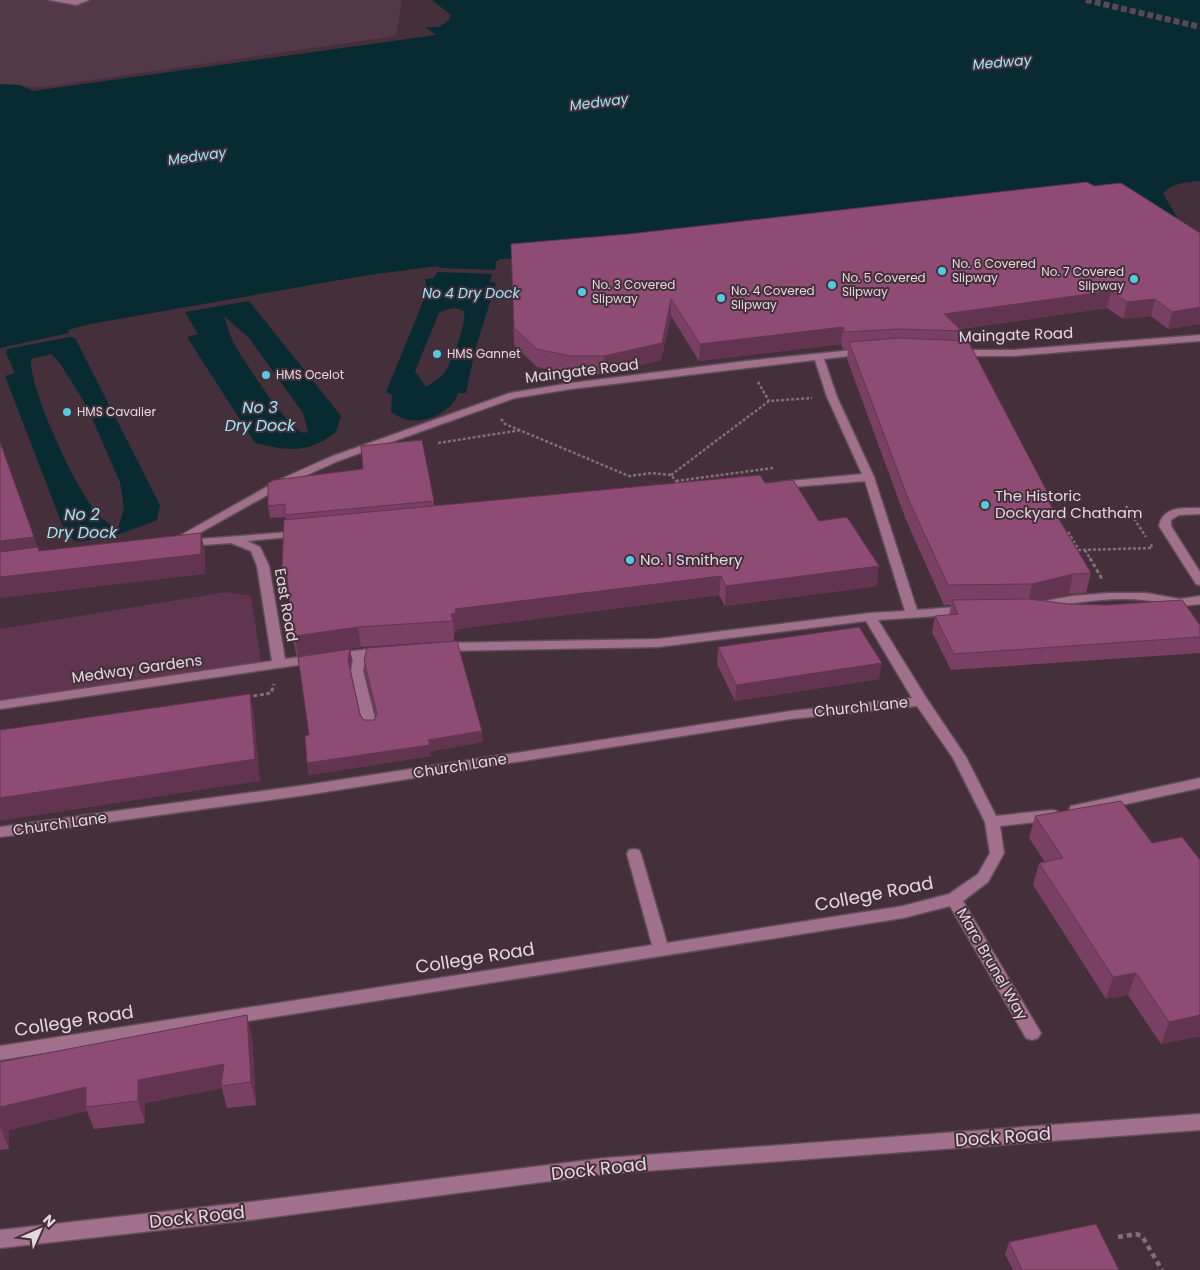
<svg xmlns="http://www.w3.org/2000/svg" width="1200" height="1270" font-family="Poppins,sans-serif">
  <rect width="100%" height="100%" fill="#442f3b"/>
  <path fill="#533847" d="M0,0H402L396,36L44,87L0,85Z"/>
  <path fill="#60354e" d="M226,592L251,596L261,662L0,700V629Z"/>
  <g fill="#072b31" fill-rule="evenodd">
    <path d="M432,0H1200V181C1186,182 1173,183 1163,193L1179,221L500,259L496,262L495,270L440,268L438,266L368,275L90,324L68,330L69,333L0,348V84L20,85L33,91L436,35L425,27H439L449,20L451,15Z"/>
    <path d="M437,272L492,274L490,282L496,283L475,350L466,393H458C453,412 423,425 405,419C400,418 395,414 391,412L392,395L386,392L427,292L425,279L434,278ZM455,308L464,311C467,321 452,363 445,372C441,378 432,383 426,387L415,371L439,313L444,310Z"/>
    <path d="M249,301L341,416L336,432C308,454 288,451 255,443L187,337L198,334L185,312ZM224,316L249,338L303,413L308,431L305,433C290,433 242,358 233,342C229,334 227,324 224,316Z"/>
    <path d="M70,337L75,338L160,505L157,520C131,530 103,542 75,541L65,532L5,376L15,373L6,353L7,349ZM51,354L60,363L86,405L120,482L124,508L118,529C110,525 103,520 97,513C76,489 29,389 31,359Z"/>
  </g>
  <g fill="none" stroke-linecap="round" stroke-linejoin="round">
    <path stroke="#5c4853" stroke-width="6" stroke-dasharray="6 3" stroke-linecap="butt" d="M1086,0L1200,27"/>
    <defs>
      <g id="minor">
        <path d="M49,0H89L76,5Z"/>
        <path d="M1200,335V341L1014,356H958L953,353L958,350H1014Z"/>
        <path d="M863,349L866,350V354L824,359L837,397L874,477L917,610L967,606L973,610L967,614L878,620L927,699L966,757L996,816L1052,810L1057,811L1059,815L1057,819L1052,820L1000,826L1004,853L988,882L963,901L1038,1028L1041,1033L1038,1038L1032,1040L1026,1038L950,906L903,918L0,1060V1046L652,945L627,854L629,850L634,849L639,850L641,854L667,943L903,906L949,894L978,874L990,853L985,822L953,758L917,706L791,719L306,795L0,837V827L306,785L791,711L912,698L866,621L658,647L441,651L435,647L441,643L658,639L870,613L905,611L865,481L780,488L775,485L780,482L862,474L827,397L815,360L571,389L515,398L338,461L287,484L187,540L304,531L306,533L304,535L300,536L247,541L260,547L269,566L285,659L314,655L319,656L320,659L319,662L0,709V701L272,661L257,566L251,551L231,543L188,546L184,545L183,542L173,546L167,543L279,480L330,457L510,393L571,383L746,361Z"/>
        <path d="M1189,508H1200V514L1179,515L1171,520V526L1200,572V585L1196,584L1159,526C1162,510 1176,508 1189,508Z"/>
        <path d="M1109,593H1146L1180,599L1200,596V604L1183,606L1168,613L1162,609L1168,604C1126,594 1080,601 1038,610L1032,606L1034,603L1072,596Z"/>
        <path d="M381,648L385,649L387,652L385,655L366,657L363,671L377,726L375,729H365L363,726L351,671L353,659L334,661L328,657L334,653Z"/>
        <path d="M1200,778V788L1076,815L1071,814L1069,810L1071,806L1076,805Z"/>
        <path d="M1200,1114V1130L605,1174L250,1220L0,1248V1230L250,1202L605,1158Z"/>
      </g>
    </defs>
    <use href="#minor" stroke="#614d58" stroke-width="3"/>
    <g stroke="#816f79" stroke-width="2.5" stroke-dasharray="3 2" stroke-linecap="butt">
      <path d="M758,382L769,401"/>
      <path d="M501,419L505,424L629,476L652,473L671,475L680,485"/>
      <path d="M438,443L521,430"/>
      <path d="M671,475L769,401L812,398"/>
      <path d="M676,481L773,468"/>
      <path d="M1126,506L1146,537"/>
      <path d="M1068,532L1079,550L1152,548L1151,544"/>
      <path d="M1085,550L1091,560"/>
    </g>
    <g stroke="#816f79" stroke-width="3" stroke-dasharray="4 2.5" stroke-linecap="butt">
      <path d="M1090,558L1102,579"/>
      <path d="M247,697L271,693L274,684"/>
    </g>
    <path stroke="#816f79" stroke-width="4.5" stroke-dasharray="5 4" stroke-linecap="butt" d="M1118,1237L1136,1234L1142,1236L1162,1270"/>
    <use href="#minor" fill="#a1708c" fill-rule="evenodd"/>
  </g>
  <g fill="#7a4063">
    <path d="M1094,186L1200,233V324L1168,329L1151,316L1123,319L1107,308L960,329L962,331L961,340L1051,499L1050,504L1091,573L1086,593L1069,594L1042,601L1200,625V653L951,670L932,632L935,616L949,615L951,605H944L906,520L847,359L848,349L843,350L841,344L699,361L671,316L661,360L604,374H570L537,367L514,345L511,244L629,234Z"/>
    <path d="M268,483L434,501V506L765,483L819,521L877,586L725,606L719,595L457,629V633H454V641L361,647L298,656L296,655L293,635L288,588H285L282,569L286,520L285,517L270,518L268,506Z"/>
    <path d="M718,647L879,679L735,701L717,664Z"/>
    <path d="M350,649L352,660L350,669L360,715L364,720H374L376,716L365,671L364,660L483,742L431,751V756L309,775L307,763L309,735Z"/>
    <path d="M1035,816L1152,843L1200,1036L1161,1044L1128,995L1106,999L1033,885L1039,863L1045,862L1029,838Z"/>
    <path d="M252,1038L256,1105L227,1108L222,1088L145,1103V1123L94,1129L87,1111L9,1130V1149L0,1150V1062Z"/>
    <path d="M1009,1242L1119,1270H1013L1005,1254Z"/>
  </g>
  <g fill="#633450">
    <path d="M1111,291L1107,308L950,330L944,314Z"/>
    <path d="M671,299V316L661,360L604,374V356Z"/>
    <path d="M1155,299L1151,316L1123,319L1127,302Z"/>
    <path d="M1200,307V324L1168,329L1172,312Z"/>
    <path d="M843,327L841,344L699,361L700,344Z"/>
    <path d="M201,533L205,552V574L0,598V577Z"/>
    <path d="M34,537L40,556L0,561V541Z"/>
    <path d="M879,566L877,586L725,606L726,586Z"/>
    <path d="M286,568L289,587L285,588L282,569Z"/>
    <path d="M1073,574L1069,594L1028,604L1032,584Z"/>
    <path d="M721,576L719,595L457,629V633H454L453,621L451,614L455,609Z"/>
    <path d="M358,627L361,647L298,656L295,636Z"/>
    <path d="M350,649L352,660L349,671L348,660Z"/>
    <path d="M882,663L879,679L735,701L736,685Z"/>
    <path d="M250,694L254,715L260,781L0,821V798Z"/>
    <path d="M482,731L483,742L431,751V756L309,775L307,763L428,740Z"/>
    <path d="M1136,973L1128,995L1106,999L1113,977Z"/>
    <path d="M247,1015L252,1038L256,1105L251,1082Z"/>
    <path d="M1200,1015V1036L1161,1044L1169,1022Z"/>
    <path d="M224,1064L221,1086L222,1088L145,1103V1123L138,1101V1080Z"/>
    <path d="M86,1087V1107L87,1111L9,1130V1149L0,1127V1107Z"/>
  </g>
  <g fill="#8e4b73" stroke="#633450">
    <path d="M1087,182L1094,186L1121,183L1200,233V307L1172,312L1155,299L1127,302L1111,291L944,314L962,331L899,329L845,332L843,327L700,344L671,299L662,343L604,356H570L537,349L514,328L511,244L629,234Z"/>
    <path d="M899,338L968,341L1051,499H1047L1091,573L1073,574L1032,584L948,585L909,501L849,342Z"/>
    <path d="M422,440L434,501L285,515V504L268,506V483L274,480L363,469L361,446Z"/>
    <path d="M0,442L34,537L0,541Z"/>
    <path d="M760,475L765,483L793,480L819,521L847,517L879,566L726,586L721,576L455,609L456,613L451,614L453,621L358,627L295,636L293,635L286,568L282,569L284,520Z"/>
    <path d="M201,533V554L0,577V552L38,547L39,551Z"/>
    <path d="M1029,599L1068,604L1106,605L1182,600L1200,625V637L954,654L935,616L958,614L952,600Z"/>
    <path d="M859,627L882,663L736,685L718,647Z"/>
    <path d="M457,641L482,731L428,740L430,745L307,763L305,736L309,735L298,657L350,649L348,660L360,715L364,720H374L377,714L364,660L367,648Z"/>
    <path d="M250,694L255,759L0,798V730Z"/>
    <path d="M1121,801L1152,843L1182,837L1200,860V1015L1169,1022L1136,973L1113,977L1039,863L1063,858L1035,816Z"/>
    <path d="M247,1015L251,1082L221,1086L224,1064L138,1080V1101L86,1107V1087L0,1107V1062Z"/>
    <path d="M1096,1224L1119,1270H1022L1009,1242Z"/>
  </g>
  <g fill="#54cade" stroke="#442f3b" stroke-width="2">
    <circle cx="942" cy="271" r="5"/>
    <circle cx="1134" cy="279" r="5"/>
    <circle cx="832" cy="285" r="5"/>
    <circle cx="582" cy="292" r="5"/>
    <circle cx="721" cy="298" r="5"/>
    <circle cx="437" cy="354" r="5"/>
    <circle cx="266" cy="375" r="5"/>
    <circle cx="67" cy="412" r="5"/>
    <circle cx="985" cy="505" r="5"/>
    <circle cx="630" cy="560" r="5"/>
  </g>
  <g text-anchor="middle" stroke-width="4" stroke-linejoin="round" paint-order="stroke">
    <g font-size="12" fill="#e5d7de" stroke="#442f3b" text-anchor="start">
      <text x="952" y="268">No. 6 Covered<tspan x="952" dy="14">Slipway</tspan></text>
      <text x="1124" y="276" text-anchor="end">No. 7 Covered<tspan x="1124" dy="14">Slipway</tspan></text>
      <text x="842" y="282">No. 5 Covered<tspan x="842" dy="14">Slipway</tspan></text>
      <text x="592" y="289">No. 3 Covered<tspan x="592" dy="14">Slipway</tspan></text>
      <text x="731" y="295">No. 4 Covered<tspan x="731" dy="14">Slipway</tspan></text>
      <text x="447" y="358">HMS Gannet</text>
      <text x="276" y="379">HMS Ocelot</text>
      <text x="77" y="416">HMS Cavalier</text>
    </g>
    <g font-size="14" font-style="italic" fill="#99e8f7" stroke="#442f3b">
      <text transform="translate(1002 62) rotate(-5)" y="5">Medway</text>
      <text transform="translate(599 102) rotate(-7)" y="5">Medway</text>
      <text transform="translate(197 156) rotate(-8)" y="5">Medway</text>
      <text x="471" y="298">No 4 Dry Dock</text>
    </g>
    <g font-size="15" fill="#e5d7de" stroke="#442f3b">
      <text transform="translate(1016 335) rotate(-2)" y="5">Maingate Road</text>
      <text transform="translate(582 371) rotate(-7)" y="5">Maingate Road</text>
      <text transform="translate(286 605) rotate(80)" y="5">East Road</text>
      <text transform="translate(137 669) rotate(-8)" y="5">Medway Gardens</text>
      <text transform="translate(861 707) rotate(-6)" y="5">Church Lane</text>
      <text transform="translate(460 766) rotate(-9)" y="5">Church Lane</text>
      <text transform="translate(60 824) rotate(-8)" y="5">Church Lane</text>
      <text transform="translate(992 964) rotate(60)" y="5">Marc Brunel Way</text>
    </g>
    <g font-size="15" fill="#e5d7de" stroke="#442f3b" text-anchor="start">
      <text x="995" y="501">The Historic<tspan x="995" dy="17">Dockyard Chatham</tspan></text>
      <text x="640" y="565">No. 1 Smithery</text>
    </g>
    <g font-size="16" font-style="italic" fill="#99e8f7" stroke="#442f3b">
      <text x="260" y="413">No 3<tspan x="260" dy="18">Dry Dock</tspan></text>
      <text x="82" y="520">No 2<tspan x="82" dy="18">Dry Dock</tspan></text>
    </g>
    <g font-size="18" fill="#e5d7de" stroke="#442f3b">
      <text transform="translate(874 894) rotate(-11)" y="6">College Road</text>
      <text transform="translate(475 958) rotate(-9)" y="6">College Road</text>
      <text transform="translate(74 1021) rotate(-9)" y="6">College Road</text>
      <text transform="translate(1003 1137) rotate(-4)" y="6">Dock Road</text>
      <text transform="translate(599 1169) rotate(-6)" y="6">Dock Road</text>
      <text transform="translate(197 1217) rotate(-6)" y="6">Dock Road</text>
    </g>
  </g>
  <g transform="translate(40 1230) rotate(45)" stroke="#442f3b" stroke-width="4" paint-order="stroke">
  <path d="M0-4L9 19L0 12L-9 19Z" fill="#e5d7de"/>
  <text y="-8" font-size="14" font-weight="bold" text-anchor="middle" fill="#e5d7de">N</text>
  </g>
</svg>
